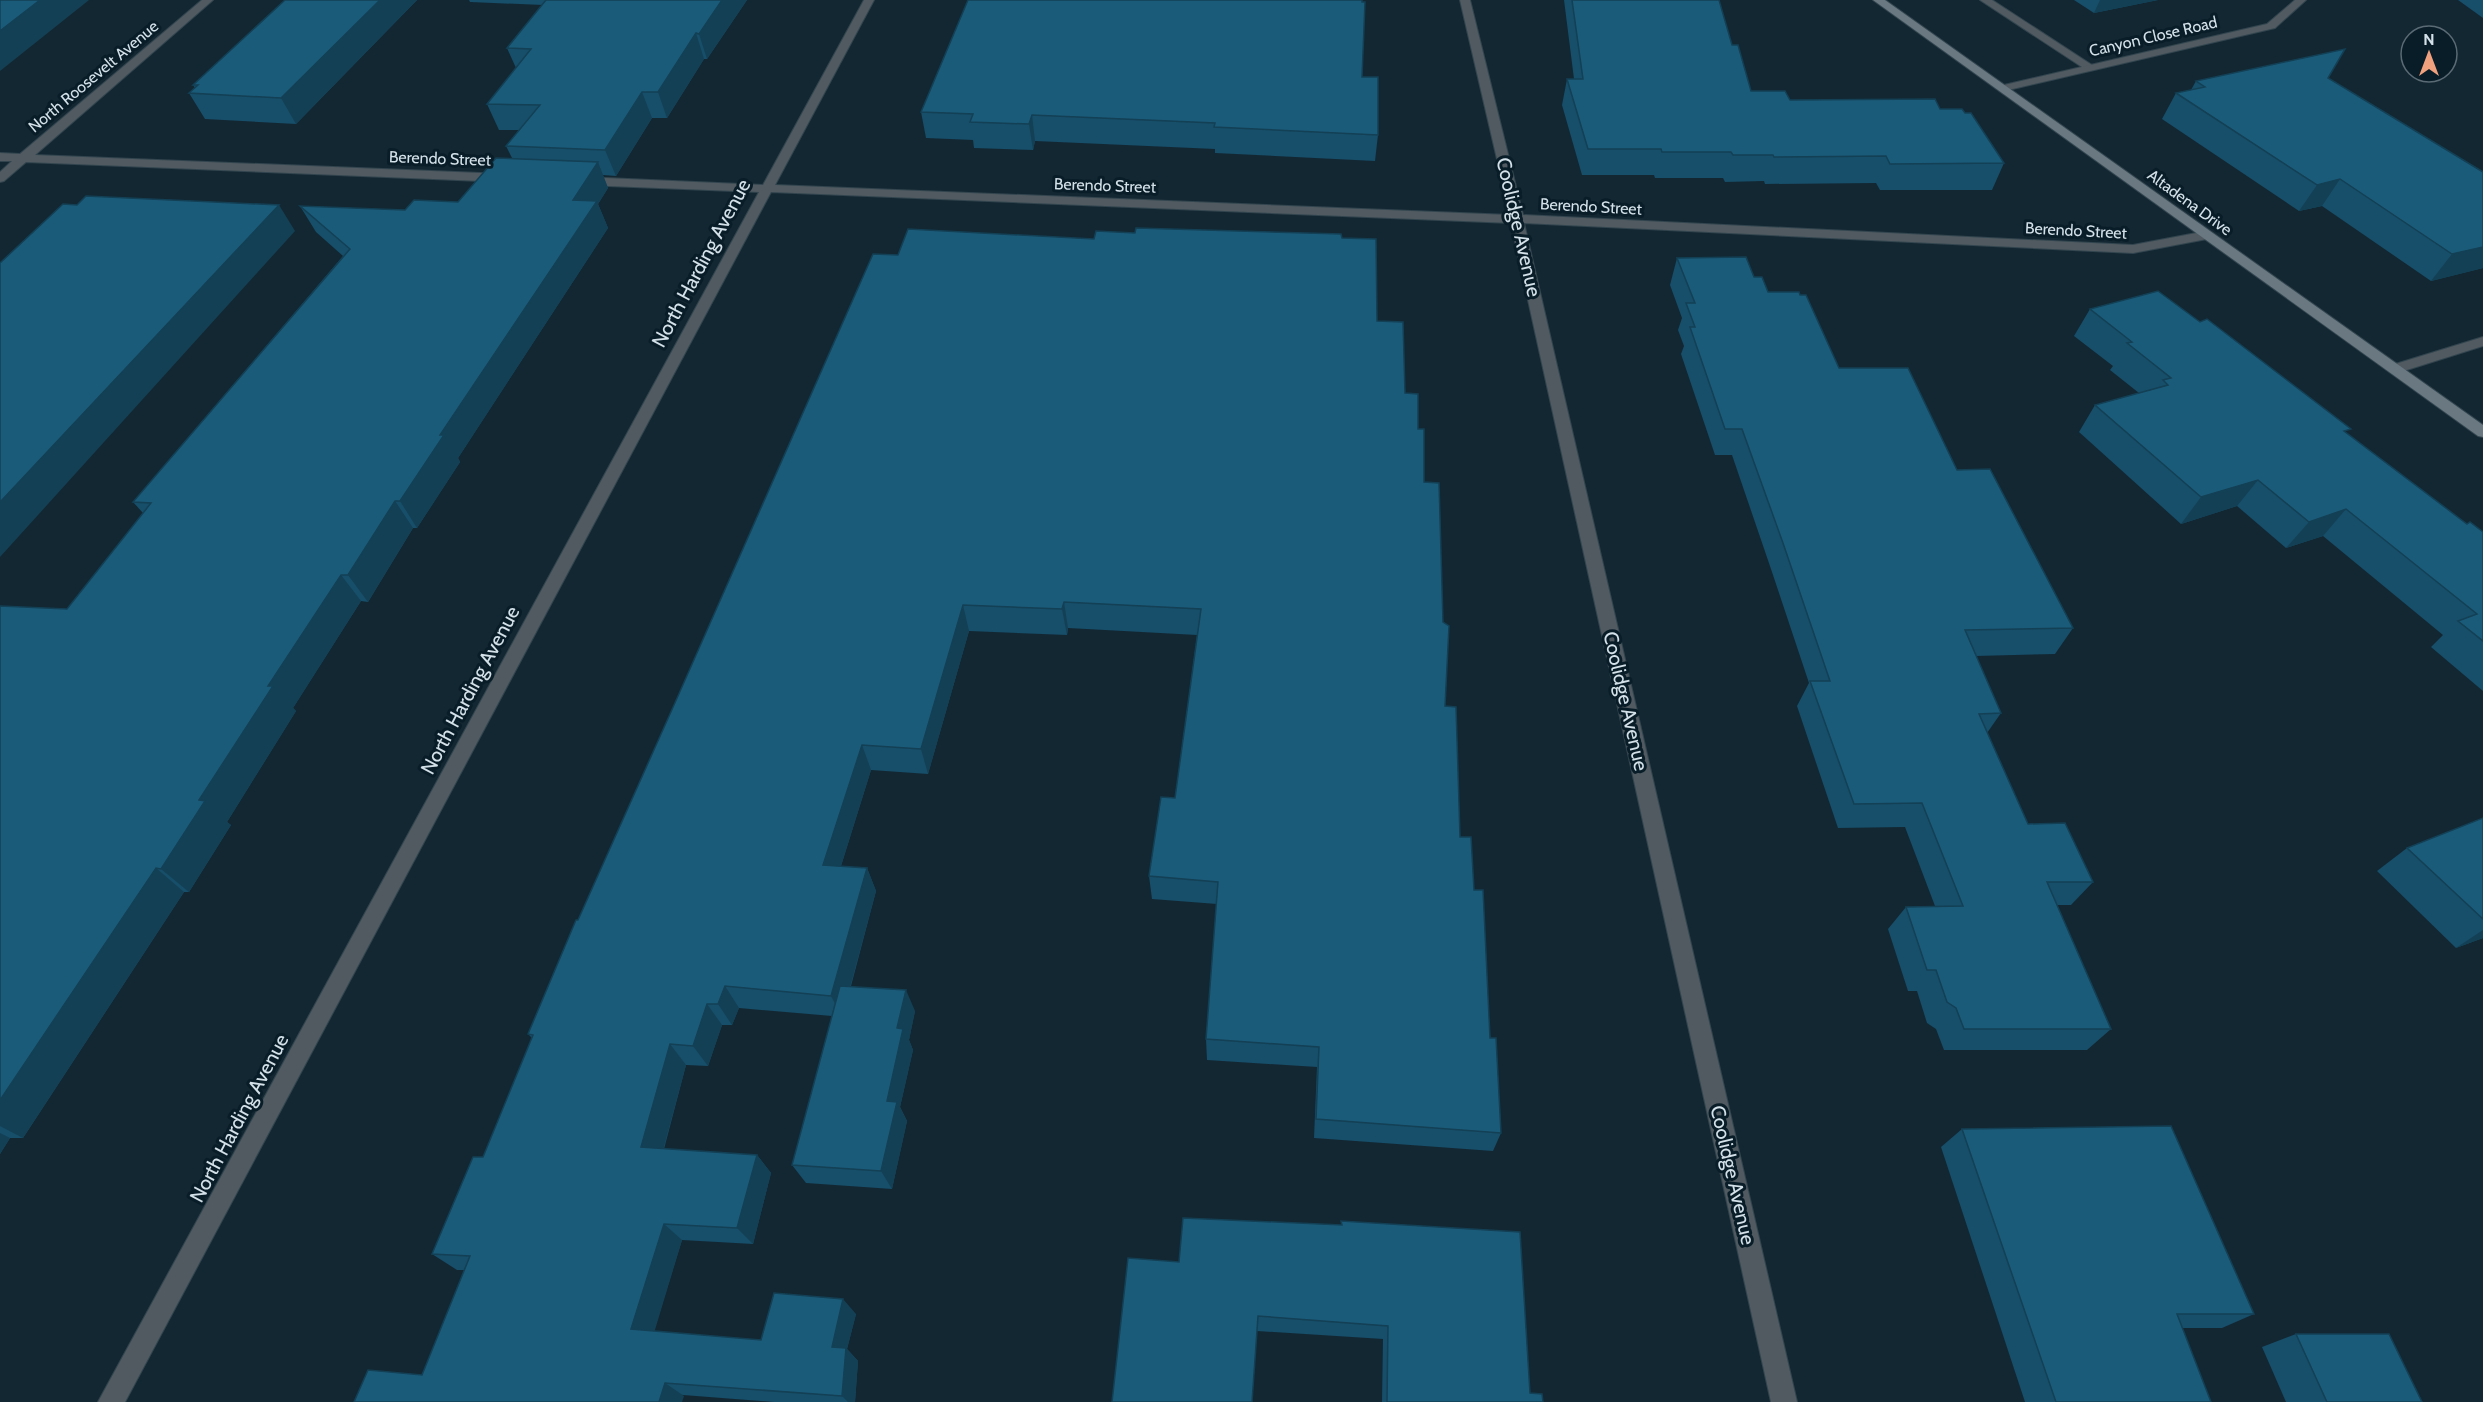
<svg xmlns="http://www.w3.org/2000/svg" width="2483" height="1402" font-family="Cabin,sans-serif">
  <rect width="100%" height="100%" fill="#132732"/>
  <g fill="none" stroke-linecap="round" stroke-linejoin="round">
    <defs>
      <g id="lane">
        <path d="M1980,0H1992L2095,67L2089,70L2085,69Z"/>
        <path d="M2483,337V346L2394,374L2387,369L2389,366Z"/>
      </g>
      <g id="street">
        <path d="M202,0H213L35,155L505,174L511,178L505,182L26,162L4,181L0,182V172L12,161H0V153L20,154Z"/>
        <path d="M864,0H874L775,185L1510,215L1460,0H1470L1523,215L2133,245L2207,231L2214,235L2207,239L2133,253L1524,223L1797,1402H1771L1511,223L771,192L125,1402H98L759,192L583,185L577,181L583,177L763,185Z"/>
        <path d="M2295,0H2306L2275,28L2004,91L1998,88L2004,85L2267,24Z"/>
      </g>
      <path id="secondary" d="M1873,0H1885L2483,425V437L2478,436Z"/>
    </defs>
    <use href="#lane" stroke="#32454f" stroke-width="2"/>
    <use href="#street" stroke="#32454f" stroke-width="2"/>
    <use href="#secondary" stroke="#32454f" stroke-width="2"/>
    <use href="#lane" fill="#505a60" fill-rule="evenodd"/>
    <use href="#street" fill="#505a60" fill-rule="evenodd"/>
    <use href="#secondary" fill="#697881" fill-rule="evenodd"/>
  </g>
  <g fill="#174e69">
    <path d="M285,0H417L296,124L205,119L189,93L195,88L193,85Z"/>
    <path d="M469,0H747L707,59H704L667,118H652L616,176L603,175L608,188L598,204L608,228L458,458L460,462L417,528H413L368,602L361,601L293,708L296,711L227,822L231,825L189,892H184L23,1138H10L0,1154V606L67,609L143,513L133,502L343,256L316,232L300,206L405,210L458,202L512,158L506,146L519,130H499L487,104L516,68L507,48L543,5L470,2Z"/>
    <path d="M1564,0H1719L1732,45L1751,91L1790,100L1940,109L1965,113L2004,163L1992,190H1880L1876,183L1765,184L1764,181L1725,182L1723,178H1655L1654,175H1582L1562,105L1567,79H1574Z"/>
    <path d="M2074,0H2158L2094,13Z"/>
    <path d="M2458,0H2483V18Z"/>
    <path d="M1362,77L1378,135L1375,161L1215,153V149L1035,141L1033,150L974,148L973,140L926,138L921,112Z"/>
    <path d="M2328,78L2483,268L2431,281L2322,206L2299,211L2162,119L2176,93L2191,90L2196,81Z"/>
    <path d="M1135,233L1342,238L1377,321L1405,393L1418,429L1424,482L1445,706L1460,837L1474,890L1501,1133L1493,1151L1314,1138L1317,1067L1207,1060L1206,1039L1217,904L1152,899L1149,876L1175,798L1197,635L1068,628L1067,635L969,631L928,774L871,770L841,866L867,868L876,891L851,986L915,1011L909,1040L913,1050L900,1107L907,1121L892,1189L806,1183L792,1165L832,1016L739,1008L732,1025H722L708,1066L686,1065L664,1149L757,1155L771,1173L753,1244L682,1240L654,1331L761,1340L856,1314L847,1349L858,1361L855,1402H774L422,1375L465,1270H457L432,1254L483,1157L532,1038L528,1034L578,920L898,255L1094,239Z"/>
    <path d="M1677,258L1754,277L1839,368L1957,470L2073,628L2055,654L1976,656L2001,713L1987,733L2028,824L2093,882L2071,905H2057L2111,1029L2087,1050H1944L1936,1029L1927,1023L1917,991H1908L1888,929L1906,907L1935,906L1905,827L1838,828L1797,706L1809,683L1771,569L1732,455H1715L1681,354L1684,346L1678,330L1682,318L1670,285Z"/>
    <path d="M2090,309L2347,433L2467,524L2483,532V691L2431,647L2443,635L2323,536L2286,548L2237,506L2181,524L2079,432L2095,405L2139,393L2110,370L2113,366L2074,336Z"/>
    <path d="M2483,818V938L2456,948L2377,871L2407,848Z"/>
    <path d="M1962,1129L2254,1314L2222,1328H2182L2211,1402H2025L1941,1147Z"/>
    <path d="M1341,1221L1530,1393L1543,1402H1382L1383,1339L1257,1331L1179,1262L1341,1225Z"/>
    <path d="M2296,1334L2422,1402H2286L2262,1347Z"/>
  </g>
  <g fill="#134055">
    <path d="M40,0H89L0,71V31Z"/>
    <path d="M380,0H417L296,124L281,98Z"/>
    <path d="M722,0H747L707,59L699,34Z"/>
    <path d="M2100,0H2158L2094,13Z"/>
    <path d="M696,33L704,59L667,118L658,92Z"/>
    <path d="M642,92L652,118L616,176L605,150Z"/>
    <path d="M1032,115L1035,141L1033,150L1029,124Z"/>
    <path d="M598,162L608,188L598,204L608,228L458,458L460,462L417,528L400,501L440,435L573,200Z"/>
    <path d="M2340,179L2322,206L2299,211L2317,185Z"/>
    <path d="M279,205L295,231L0,557V502Z"/>
    <path d="M2483,247V268L2431,281L2452,254Z"/>
    <path d="M2258,480L2237,506L2181,524L2201,497Z"/>
    <path d="M395,501L413,528L368,602L348,575Z"/>
    <path d="M2346,509L2323,536L2286,548L2309,522Z"/>
    <path d="M341,575L361,601L293,708L296,711L227,822L231,825L189,892L161,869L199,800L268,686Z"/>
    <path d="M1064,602L1068,628L1067,635L1062,609Z"/>
    <path d="M963,605L969,631L928,774L921,749Z"/>
    <path d="M862,745L871,770L834,888L823,865Z"/>
    <path d="M156,868L184,892L23,1138L0,1126V1100Z"/>
    <path d="M867,868L876,891L842,1017L831,996Z"/>
    <path d="M2483,930V938L2456,948Z"/>
    <path d="M725,986L739,1008L732,1025L718,1004Z"/>
    <path d="M906,990L915,1011L909,1040L913,1050L900,1107L907,1121L892,1189L881,1171L887,1101L897,1028Z"/>
    <path d="M707,1004L722,1025L708,1066L693,1046Z"/>
    <path d="M670,1044L686,1065L659,1165L641,1147Z"/>
    <path d="M0,1133L10,1138L0,1154Z"/>
    <path d="M757,1155L771,1173L753,1244L737,1228Z"/>
    <path d="M664,1224L682,1240L651,1343L631,1329Z"/>
    <path d="M843,1299L856,1314L847,1349L858,1361L855,1402H848L842,1396L832,1347Z"/>
    <path d="M665,1383L684,1396L682,1402H659Z"/>
  </g>
  <g fill="#1b5b7a" stroke="#134055" stroke-width="1.5">
    <path d="M0,0H40L0,31Z"/>
    <path d="M285,0H380L281,98L189,93L198,85H193Z"/>
    <path d="M546,0H722L699,34L696,33L658,92H642L605,150L506,146L540,105L487,104L531,49L507,48Z"/>
    <path d="M968,0H1362V2H1365L1362,77H1378V135L1214,127L1215,123L1032,115L1029,124L970,122L973,114L921,112Z"/>
    <path d="M1572,0H1719L1732,45H1738L1751,91H1785L1790,100L1935,99L1940,109H1962L1965,113H1971L2004,163L1890,164L1886,156L1774,157L1773,155H1733L1731,152H1662L1661,149H1588L1567,79H1583Z"/>
    <path d="M2345,49L2328,78L2483,172V247L2452,254L2340,179L2317,185L2176,93L2205,87L2196,81Z"/>
    <path d="M496,158L598,162L573,200L597,201L440,435H444L400,501H395L348,575H341L268,686H273L199,800L205,801L161,869L156,868L0,1100V606L67,609L151,503L133,502L350,249L300,206L405,210L414,200L458,202Z"/>
    <path d="M86,196L279,205L0,502V263L63,204L77,205Z"/>
    <path d="M1136,228L1341,234L1342,238L1376,239L1377,321L1403,322L1405,393L1418,394V429H1424V482L1439,483L1443,622L1449,626L1445,706L1456,707L1460,837H1471L1474,890H1483L1490,1038H1496L1501,1133L1316,1119L1319,1047L1206,1039L1218,882L1149,876L1161,797L1175,798L1201,609L1064,602L1062,609L963,605L921,749L862,745L823,865L867,868L831,996L725,986L718,1004H707L693,1046L670,1044L641,1147L757,1155L737,1228L664,1224L631,1329L761,1340L774,1293L843,1299L832,1347L846,1348L842,1396L665,1383L659,1402H354L368,1370L422,1375L470,1256L432,1254L473,1157H483L533,1035L528,1034L576,920H578L674,705L873,254L898,255L908,229L1094,239L1096,231L1135,233Z"/>
    <path d="M1746,257L1754,277H1762L1768,292H1799L1800,295H1806L1839,368H1908L1957,470L1990,469L2073,628L1965,630L2001,713L1979,714L2028,824L2065,823L2093,882H2047L2111,1029H1964L1956,1008L1947,1002L1936,970H1927L1906,907L1963,906L1922,803L1854,804L1810,681H1830L1783,543L1742,429H1725L1690,327H1695L1686,303H1695L1677,258Z"/>
    <path d="M2158,291L2200,322L2207,319L2351,429L2344,431L2467,524L2470,522L2483,532V641L2458,621L2477,614L2346,509L2309,522L2258,480L2201,497L2095,405L2168,385L2163,380L2171,378L2127,343L2132,342L2090,309Z"/>
    <path d="M2483,818V919L2407,848Z"/>
    <path d="M840,986L906,990L897,1028L903,1029L887,1101L897,1102L881,1171L792,1165Z"/>
    <path d="M2171,1126L2254,1314H2177L2211,1402H2056L1962,1129Z"/>
    <path d="M1183,1218L1342,1225L1341,1221L1520,1232L1530,1393L1542,1394L1543,1402H1387L1388,1326L1258,1316L1252,1402H1112L1128,1258L1179,1262Z"/>
    <path d="M2296,1334H2389L2422,1402H2327Z"/>
  </g>
  <g text-anchor="middle" stroke-width="6" stroke-linejoin="round" paint-order="stroke">
    <g font-size="16" fill="#d4e1e9" stroke="#091d28">
      <text transform="translate(2153 36) rotate(-13)" y="6">Canyon Close Road</text>
      <text transform="translate(93 76) rotate(-40)" y="6">North Roosevelt Avenue</text>
      <text transform="translate(440 158) rotate(2)" y="6">Berendo Street</text>
      <text transform="translate(1105 185) rotate(2)" y="6">Berendo Street</text>
      <text transform="translate(2190 202) rotate(36)" y="6">Altadena Drive</text>
      <text transform="translate(1591 206) rotate(3)" y="6">Berendo Street</text>
      <text transform="translate(2076 230) rotate(3)" y="6">Berendo Street</text>
    </g>
    <g font-size="20" fill="#d4e1e9" stroke="#091d28">
      <text transform="translate(1519 227) rotate(77)" y="7">Coolidge Avenue</text>
      <text transform="translate(701 263) rotate(-62)" y="7">North Harding Avenue</text>
      <text transform="translate(470 690) rotate(-62)" y="7">North Harding Avenue</text>
      <text transform="translate(1626 701) rotate(77)" y="7">Coolidge Avenue</text>
      <text transform="translate(239 1118) rotate(-62)" y="7">North Harding Avenue</text>
      <text transform="translate(1733 1175) rotate(77)" y="7">Coolidge Avenue</text>
    </g>
  </g>
  <g transform="translate(2429 54)"><circle r="28" fill="#091d28" stroke="#5a6b75" stroke-width="1.5"/>
  <path d="M0-4.5L10 22L0 15L-10 22Z" fill="#f1a17d"/>
  <text y="-9" font-size="16" font-weight="bold" text-anchor="middle" fill="#d4e1e9">N</text>
  </g>
</svg>
